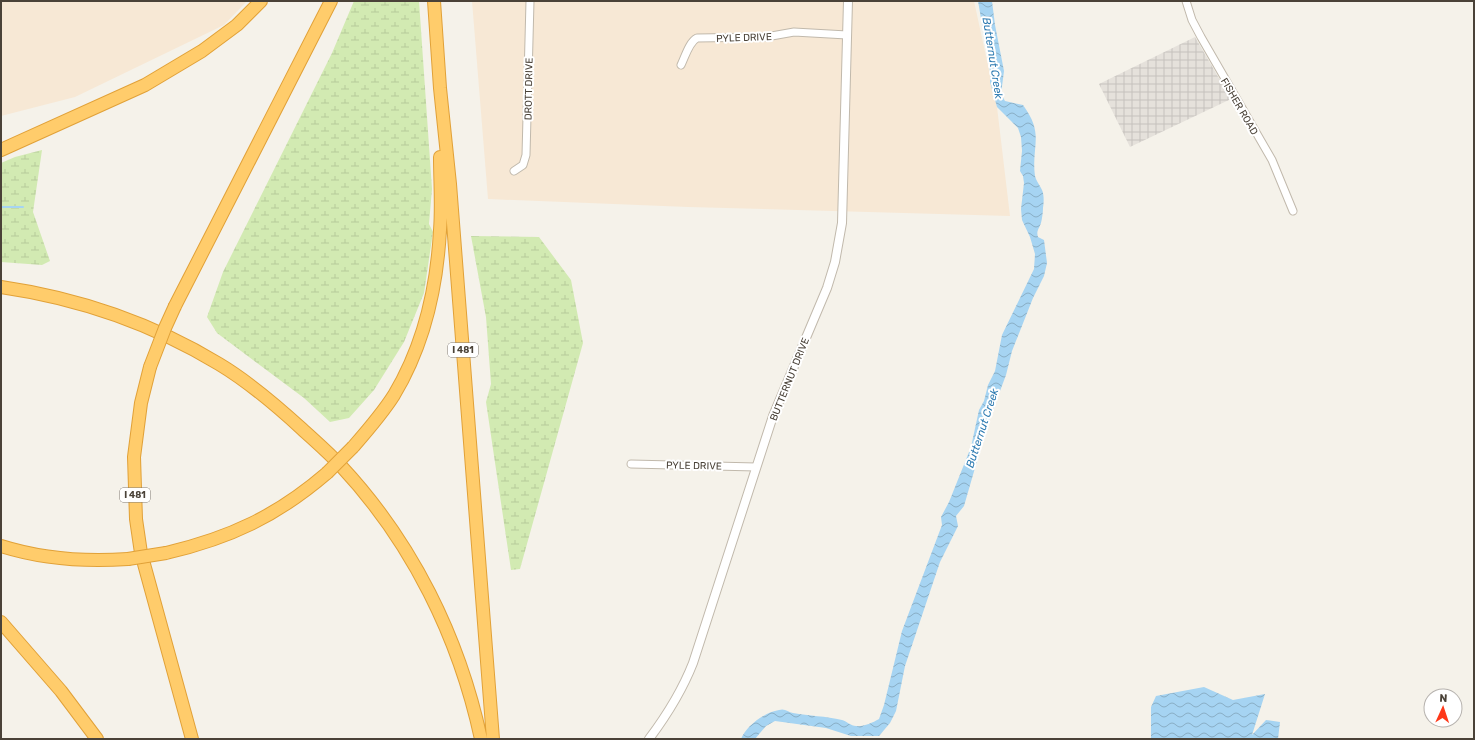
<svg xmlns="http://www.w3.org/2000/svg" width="1475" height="740" viewBox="0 0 1475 740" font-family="Rubik,sans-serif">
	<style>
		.commercial { fill: #f7e8d5 }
		.industrial { fill: url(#industrial-grid) }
		.wetland { fill: url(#wetland-marsh) }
		.water { fill: url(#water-waves) }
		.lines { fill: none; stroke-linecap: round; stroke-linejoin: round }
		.stream { stroke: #a6d4f2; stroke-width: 2 }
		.minor-casing { stroke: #c1b9ac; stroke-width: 9 }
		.tertiary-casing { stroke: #c1b9ac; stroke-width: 10 }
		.motorway-casing { stroke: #e1a138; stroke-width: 14 }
		.minor { stroke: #fff; stroke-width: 7 }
		.tertiary { stroke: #fff; stroke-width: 8 }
		.motorway { stroke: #ffcc6b; stroke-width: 12 }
		.motorway-bridge-casing { stroke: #e1a138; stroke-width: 14; stroke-linecap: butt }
		.motorway-bridge { stroke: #ffcc6b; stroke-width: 12 }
		.labels { text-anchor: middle; stroke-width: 4; stroke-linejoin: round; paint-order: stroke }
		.shield { fill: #fff; stroke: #807b74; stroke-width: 1 }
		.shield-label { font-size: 9px; font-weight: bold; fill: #4a4238 }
		.street-label { font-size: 10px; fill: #4a4238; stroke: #fff }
		.water-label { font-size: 11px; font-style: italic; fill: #2c7ab1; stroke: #fff }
	</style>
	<defs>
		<pattern id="industrial-grid" width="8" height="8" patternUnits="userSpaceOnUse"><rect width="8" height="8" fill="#e5e1db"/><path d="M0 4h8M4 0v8" fill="none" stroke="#c6c2bd"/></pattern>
		<pattern id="wetland-marsh" width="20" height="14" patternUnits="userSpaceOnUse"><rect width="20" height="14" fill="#d2eab2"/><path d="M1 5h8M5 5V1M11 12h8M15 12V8" fill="none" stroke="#b6ca9a"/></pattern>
		<pattern id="water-waves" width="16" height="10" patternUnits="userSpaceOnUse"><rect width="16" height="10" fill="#a6d4f2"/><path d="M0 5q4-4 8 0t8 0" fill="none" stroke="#89aec5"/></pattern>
	</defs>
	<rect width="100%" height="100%" fill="#f5f2ea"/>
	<path class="commercial" d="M1,1H247L224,25L75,97L1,116Z
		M472,1H974L997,107L1010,216L688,207L488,199Z"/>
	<path class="industrial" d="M1195,37L1231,99L1130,147L1099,84Z"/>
	<path class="wetland" d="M354,1H419L432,189L429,224L433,232L424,293L404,342L374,390L349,418L330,422L304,398L217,333L207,317L223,272L332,53Z
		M42,150L33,212L50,261L42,265L1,262V163L15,157Z
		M471,236L539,237L571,280L583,343L520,569L511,570L486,402L491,384L486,317Z"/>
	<path class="water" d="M978,1H992L995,25L1004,71L1001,94L1005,101L1023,105C1045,135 1031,145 1035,176C1036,181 1040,185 1042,190C1044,194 1044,202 1043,208C1043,212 1042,219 1041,223C1039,229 1036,231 1038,237L1044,240L1047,263L1044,276L1033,298L1012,351L1006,375L988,423L964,506L956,516L958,526L940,562L905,666L896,711L890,723L879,736H851L826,728L775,721L766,726L755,739H741C746,726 765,712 779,710C785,708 788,712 793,713C809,716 826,716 842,720C846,721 851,726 856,726C863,727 872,723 879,719L884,705L902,631L942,525L941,517L949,502L971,447L979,410L984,401L988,385L995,371L1002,335L1034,269L1035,254L1030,237L1022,220L1021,209L1024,183L1023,176L1020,171L1022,151L1021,137L1018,128L997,107L990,82V71Z
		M1204,687L1233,700L1265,694L1252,735L1266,720L1280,722L1278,739H1151V707L1156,696Z"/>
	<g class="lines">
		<path class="stream" d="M1,207H23"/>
		<g class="minor-casing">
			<path id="minor" d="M1186,1L1192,20L1201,37L1272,160L1293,211
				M681,65C685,57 689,42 697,38L766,37L794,32L847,35
				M514,171L523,165L526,155L530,1
				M631,464L756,467"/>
		</g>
		<g class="tertiary-casing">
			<path id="tertiary" d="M649,739C667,715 682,691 693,663L773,416L827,288L835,262L842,223L848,1"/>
		</g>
		<g class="motorway-casing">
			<path id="motorway" d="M434,1L440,88L450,184L493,739
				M1,150L145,85L202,51L237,25L261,1
				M1,287C77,298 153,324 219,364C249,382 277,406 302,429C315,441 329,453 341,466C412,542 459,637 481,739
				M175,306L331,1
				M150,367L141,403L134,457L136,519L141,553L192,739
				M353,447C367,431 382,414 394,395C424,345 437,287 440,230C442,206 440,181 440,157
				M1,546C42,559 85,562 128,559
				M166,553C230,538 277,516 327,473
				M1,622L61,691L97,739"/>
		</g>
		<use href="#minor" class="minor"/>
		<use href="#tertiary" class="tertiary"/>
		<use href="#motorway" class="motorway"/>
		<g class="motorway-bridge-casing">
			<path id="motorway-bridge" d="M150,367L165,328L175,306
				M327,473L353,447
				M128,559L166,553"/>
		</g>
		<use href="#motorway-bridge" class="motorway-bridge"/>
	</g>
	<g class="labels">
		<g class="shield">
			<rect x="448" y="343" width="30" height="14" rx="3"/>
			<rect x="120" y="488" width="30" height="14" rx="3"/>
		</g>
		<g class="shield-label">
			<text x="463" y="353">I 481</text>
			<text x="135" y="498">I 481</text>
		</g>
		<g class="street-label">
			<text transform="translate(744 37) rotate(-2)" y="4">PYLE DRIVE</text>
			<text transform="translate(528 89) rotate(-89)" y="4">DROTT DRIVE</text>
			<text transform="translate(1240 106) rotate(60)" y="4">FISHER ROAD</text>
			<text transform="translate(789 379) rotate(-68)" y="4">BUTTERNUT DRIVE</text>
			<text transform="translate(694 465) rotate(1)" y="4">PYLE DRIVE</text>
		</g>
		<g class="water-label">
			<text transform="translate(993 58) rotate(81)" y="4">Butternut Creek</text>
			<text transform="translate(982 428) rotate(-72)" y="4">Butternut Creek</text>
		</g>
	</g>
	<rect width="1475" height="740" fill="none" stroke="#4a4238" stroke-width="4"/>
	<g transform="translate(1443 708) rotate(3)"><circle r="19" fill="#ffffff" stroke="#b7b3af"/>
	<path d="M0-3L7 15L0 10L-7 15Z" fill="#fe3819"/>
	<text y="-6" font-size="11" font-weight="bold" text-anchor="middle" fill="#4a4238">N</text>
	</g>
</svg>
